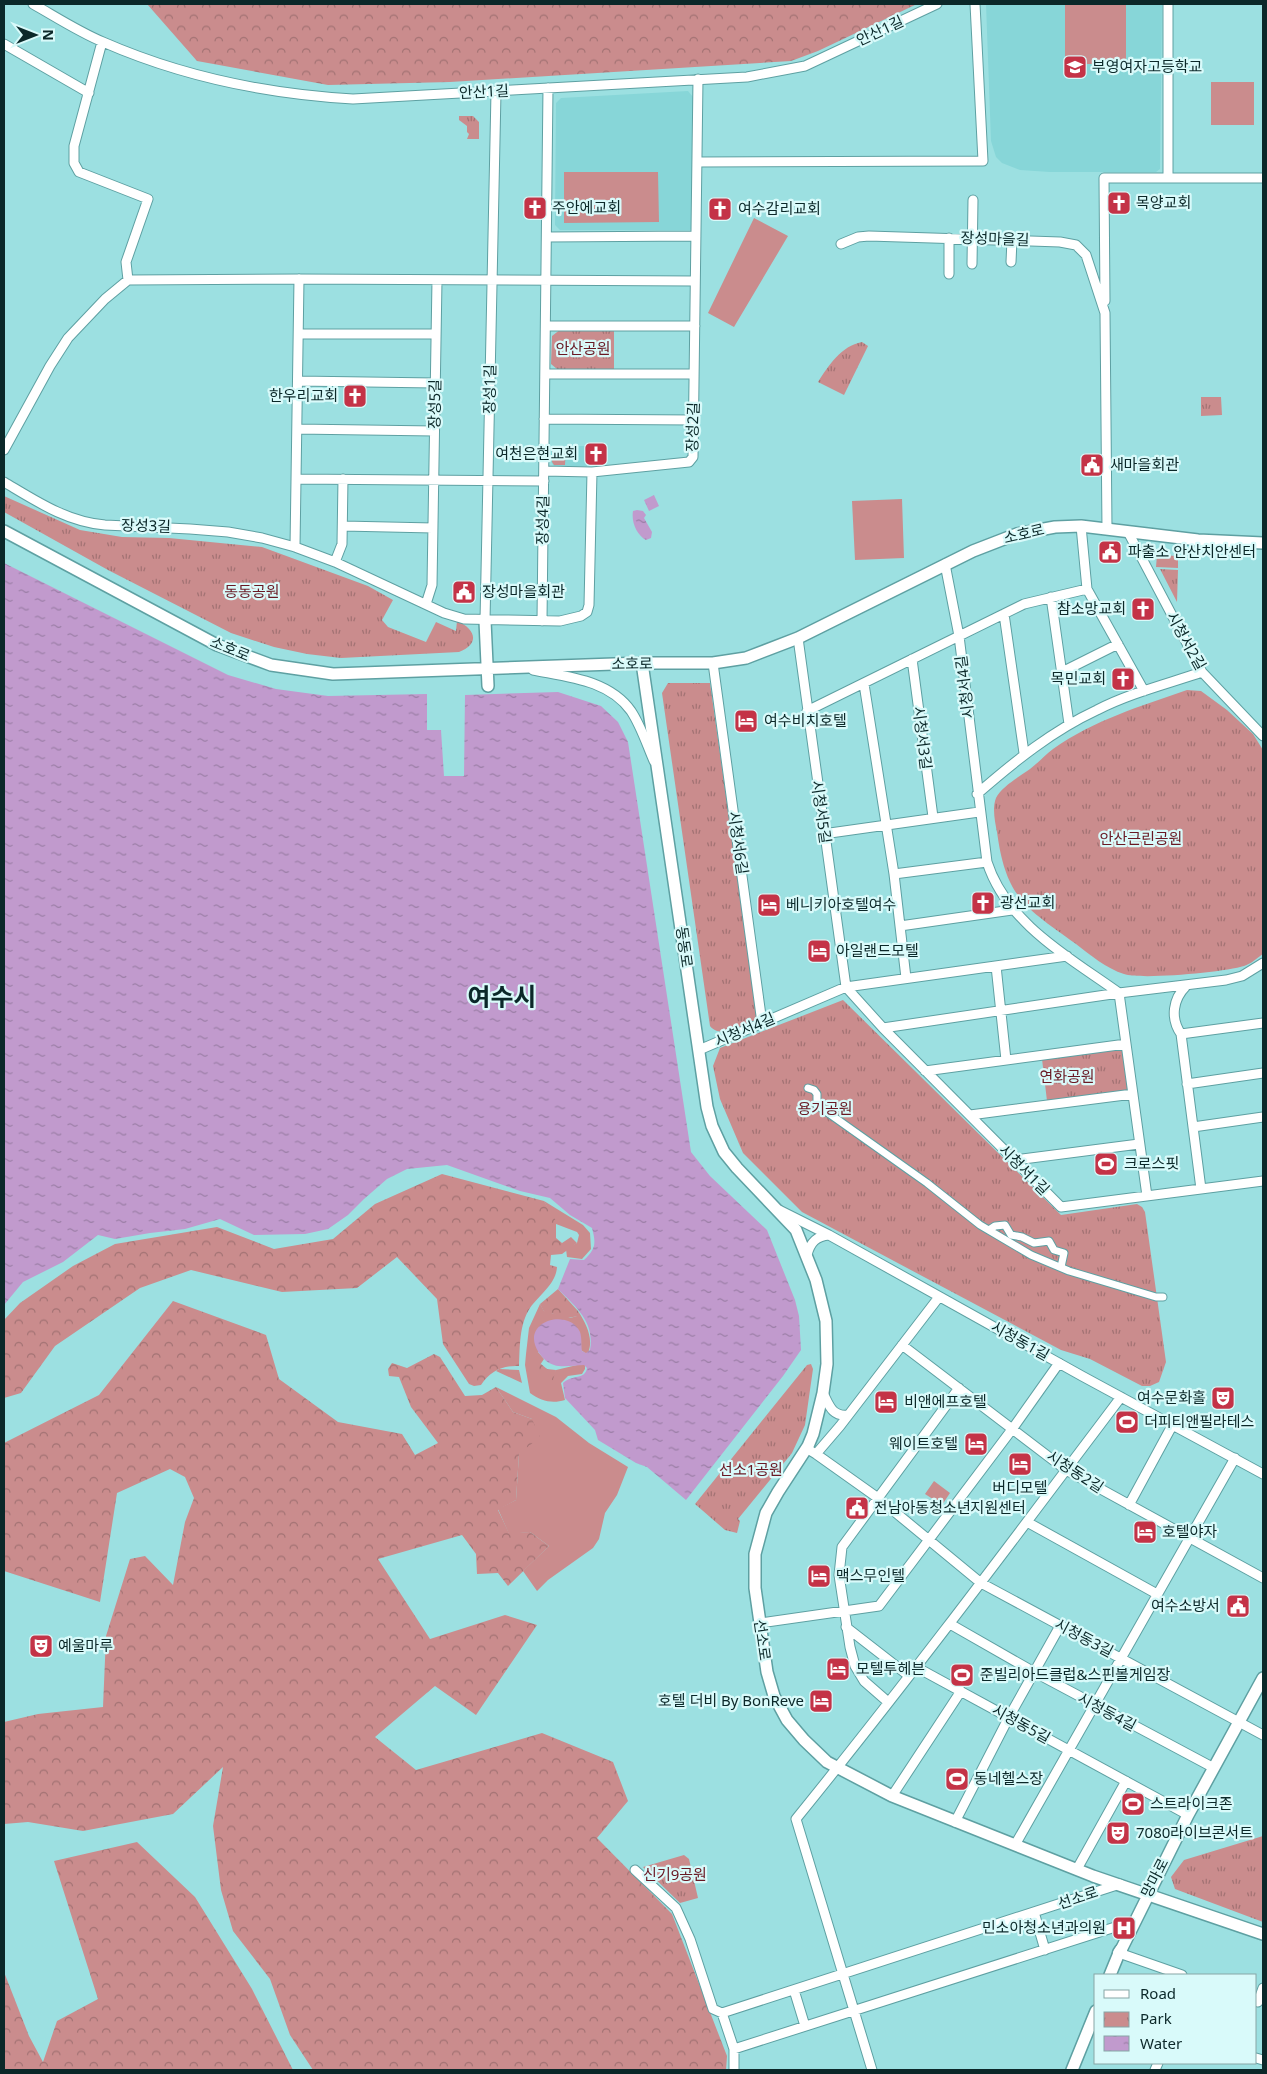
<svg xmlns="http://www.w3.org/2000/svg" width="1267" height="2074" viewBox="0 0 1267 2074" font-family="'Noto Sans','Noto Sans KR',sans-serif">
	<style>
		.built { fill: #87d6d8 }
		.grass { fill: #ca8c8d }
		.forest { fill: url(#forest-crowns) }
		.park { fill: url(#park-tufts) }
		.water { fill: url(#water-ripples) }
		.lines { fill: none; stroke-linecap: round; stroke-linejoin: round }
		.pedestrian-casing { stroke: #5ea0a2; stroke-width: 9 }
		.minor-casing { stroke: #5ea0a2; stroke-width: 11 }
		.tertiary-casing { stroke: #5ea0a2; stroke-width: 14 }
		.secondary-casing { stroke: #5ea0a2; stroke-width: 15 }
		.pedestrian { stroke: #fff; stroke-width: 7 }
		.minor { stroke: #fff; stroke-width: 9 }
		.tertiary { stroke: #fff; stroke-width: 11 }
		.secondary { stroke: #fff; stroke-width: 12 }
		.labels { text-anchor: middle; stroke-width: 4.5; stroke-linejoin: round; paint-order: stroke }
		.street-label { font-size: 15px; fill: #0b2829; stroke: #d9fafa }
		.poi-label { font-size: 15px; fill: #0b2829; stroke: #d9fafa; text-anchor: start }
		.park-label { font-size: 15px; fill: #691823; stroke: #d9fafa }
		.town-label { font-size: 25px; font-weight: bold; fill: #0b2829; stroke: #d9fafa }
	</style>
	<defs>
		<pattern id="forest-crowns" width="20" height="18" patternUnits="userSpaceOnUse" patternTransform="scale(1.25)"><rect width="20" height="18" fill="#ca8c8d"/><path d="M2 6a3 3 0 1 1 6 0M12 15a3 3 0 1 1 6 0" fill="none" stroke="#a27273"/></pattern>
		<pattern id="park-tufts" width="24" height="20" patternUnits="userSpaceOnUse" patternTransform="scale(1.25)"><rect width="24" height="20" fill="#ca8c8d"/><path d="M3 7l-1-3M5 7V3M7 7l1-3M15 17l-1-3M17 17v-4M19 17l1-3" fill="none" stroke="#a27273"/></pattern>
		<pattern id="water-ripples" width="26" height="14" patternUnits="userSpaceOnUse" patternTransform="scale(1.25)"><rect width="26" height="14" fill="#c19acd"/><path d="M2 4q2-2 4 0t4 0M15 11q2-2 4 0t4 0" fill="none" stroke="#9b7ea6"/></pattern>
	</defs>
	<rect width="100%" height="100%" fill="#9ce0e1"/>
	<path class="built" d="M986,4H1162L1160,169L1156,172H1050L1020,170L1002,163L996,157L991,141Z
		M688,91L693,97L694,225L690,230H560L555,225L556,103L561,98Z
		M551,446H587V466H554L551,462Z"/>
	<path class="grass" d="M1065,4H1126V64H1065Z
		M1211,82H1254V125H1211Z
		M564,172H658L659,222L564,223Z
		M754,218L788,236L734,327L708,313Z
		M902,499L904,558L855,560L852,501Z
		M1157,555L1178,556V568L1156,567Z
		M544,1201L583,1225L590,1233L591,1249L582,1259L567,1257L566,1249L577,1243L579,1235L577,1232L556,1224Z
		M540,1304L544,1311L570,1318L577,1316L578,1311C586,1323 594,1339 588,1353H585L581,1350L579,1331L538,1352L544,1359L540,1365L554,1373L556,1370L577,1365H585V1369L582,1374L568,1376L561,1383L565,1400C552,1404 541,1401 530,1393L525,1365L526,1354L529,1328Z
		M499,1369L519,1370L522,1383L496,1371Z
		M496,1387L556,1417L589,1443L628,1467L617,1495L605,1513L599,1539L593,1548L548,1580L537,1591L523,1571L549,1546L530,1532L509,1534L498,1509L516,1500L519,1454L532,1419L513,1412Z
		M934,1481L950,1493L942,1505L925,1494Z"/>
	<path class="forest" d="M147,4H917L818,51L791,61L450,82L328,85L197,61Z
		M442,1174L544,1201L556,1221V1238L562,1243L571,1237L577,1243L562,1254L551,1255L550,1265L557,1267C556,1284 540,1294 530,1308C519,1325 520,1347 519,1366C503,1365 490,1371 481,1385L474,1386L469,1384L443,1344L437,1299L397,1257L357,1288L282,1292L191,1270L140,1288L55,1346L21,1393L4,1398V1320L20,1303L73,1266L115,1244L217,1227L274,1249L333,1239L375,1204Z
		M558,1289L578,1311V1316L563,1319C560,1318 558,1316 556,1315C546,1310 547,1319 540,1304Z
		M173,1301L266,1335L279,1379L338,1422L402,1434L415,1455L438,1443L411,1407L399,1377L389,1376L388,1369L392,1363L407,1368L434,1354L440,1357L465,1396L482,1395L496,1387L513,1412L532,1419L540,1437L519,1454L516,1500L498,1510L509,1533L530,1532L549,1546L508,1586L498,1573L477,1574L476,1554L462,1535L378,1559L430,1639L505,1615L537,1625L476,1715L435,1686L375,1737L416,1770L542,1733L613,1762L628,1801L597,1838L672,1914L727,2056L726,2070H313L290,2035L270,1979L233,1931L221,1890L213,1826L223,1767L173,1814L83,1831L28,1822L4,1824V1722L38,1714L103,1707L106,1636L130,1559L145,1556L173,1585L185,1522L194,1498L185,1477L170,1469L117,1493L100,1602L4,1571V1443L99,1395Z
		M541,1364L547,1369L556,1370L553,1380L546,1383L532,1374L533,1366Z
		M137,1842L195,1897L252,1989L293,2070H4V1972L29,2036L43,2062L57,2021L98,1999L54,1861Z"/>
	<path class="park" d="M459,116H473L479,122V139H467L469,134L467,132V126L459,120Z
		M561,329H614V369H557L551,364L552,336Z
		M862,342L868,346L844,395L818,382C829,365 841,346 862,342Z
		M1201,397H1221L1222,415L1201,416Z
		M552,448H566L565,465H554L552,462Z
		M4,496L80,530L122,537L169,538L262,547L368,586L393,600L382,620L388,627L426,642L436,622L456,631L457,621C476,629 480,644 459,652L341,658L307,654L274,647L231,633L108,570L4,512Z
		M1160,569L1178,570L1177,602Z
		M668,683H710L757,1015L754,1021C741,1026 720,1039 710,1026L662,693Z
		M1187,690L1201,691L1227,710L1253,734L1263,750V954C1257,958 1251,964 1244,966C1226,972 1141,980 1124,974C1107,969 1089,954 1076,944C1025,907 1006,898 997,832C995,822 992,808 996,798C1002,786 1019,777 1030,769C1038,763 1045,755 1053,749C1094,720 1141,706 1187,690Z
		M843,1000L1061,1215L1137,1204L1142,1207L1145,1212L1166,1362L1159,1382L1150,1386H1142L1090,1359L1061,1350L802,1212L743,1153L720,1099L713,1066L720,1048Z
		M1119,1049L1123,1052L1128,1087L1126,1091L1047,1101L1042,1059Z
		M811,1364L813,1369L805,1425L792,1453L738,1519L740,1521L737,1533L725,1530L695,1504L807,1365Z
		M1263,1836V1922L1175,1889L1171,1877L1184,1860Z
		M684,1855L689,1859L698,1898L680,1903L643,1867Z"/>
	<path class="water" d="M654,495L659,506L649,511L644,500Z
		M637,510L643,511L646,515L644,518L652,532L651,538L646,540C637,535 631,522 633,511Z
		M4,563L228,675L276,689L328,696L427,694V730H441L444,776H464L465,695L558,692L601,706L618,722L628,742L691,1152L710,1176L767,1230L795,1300L799,1316L801,1350L783,1376L686,1500L647,1467L636,1463L598,1440L595,1430L565,1398L563,1383C573,1374 585,1380 587,1368L584,1365C575,1365 563,1368 554,1365C547,1363 543,1358 539,1353C518,1321 569,1307 580,1332C582,1338 581,1345 582,1351L586,1353L590,1350C595,1322 576,1307 558,1289L570,1259L584,1260C596,1249 596,1243 592,1228L570,1215L550,1198L520,1191L447,1165L407,1169L387,1179L364,1199L348,1215L328,1229L305,1234L254,1235L220,1219L185,1229L150,1233L115,1239L98,1235L63,1262L23,1282L4,1305Z"/>
	<g class="lines">
		<g class="pedestrian-casing">
			<path id="pedestrian" d="M808,1088L814,1090L817,1094V1105L927,1183L980,1225L1031,1255L1069,1271L1156,1297H1163
				M989,1230L995,1226L1005,1225L1011,1235L1022,1237L1034,1243L1049,1241L1054,1250L1064,1253L1061,1267"/>
		</g>
		<g class="minor-casing">
			<path id="minor" d="M33,4C56,17 79,32 103,42C183,77 267,94 353,99L747,77L805,66L937,4
				M102,42L74,146V163L79,172L148,199L126,262L128,280
				M4,44L89,93
				M697,162L983,161L975,4
				M1168,178V4
				M547,237L696,236
				M949,238V274
				M841,244L858,237L869,236L1060,242L1076,245L1086,255L1105,313L1107,529
				M1011,262L1012,240
				M972,264L973,200
				M1105,301L1104,178H1263
				M546,326H695
				M299,334H436
				M545,374H694
				M298,381L435,383
				M544,419L694,420
				M297,429L434,431
				M4,450L50,366L68,338L105,299L128,280L299,279L695,281
				M544,471L592,472
				M296,479L544,481
				M4,482C36,501 67,522 105,525L190,529L228,532L262,538L295,547L335,562L444,613L464,619L560,621L581,616L587,612L589,605L592,472L689,462L693,457L698,79
				M343,526L433,528
				M1081,526L1087,589
				M1128,532L1202,672L1263,736
				M295,547L299,279
				M335,562L342,544L343,479
				M945,564L959,636L987,862C1007,924 1069,957 1119,993L1147,1196
				M1051,597L1069,724
				M426,604L432,585L437,280
				M1004,614L1024,753
				M485,621L496,92
				M542,621L548,88
				M798,638L846,987
				M912,659L933,817
				M713,663L762,1023
				M533,670C568,677 609,680 631,711C641,726 647,745 654,761
				M1062,672L1118,644
				M864,684L894,874L906,978
				M807,711L1024,604L1087,589L1144,691
				M977,794C1015,761 1052,731 1097,710C1130,693 1167,684 1202,672
				M823,834L979,812
				M894,874L987,862
				M900,926L1012,910
				M996,966L1006,1060
				M1186,986C1173,999 1170,1018 1181,1034L1201,1189
				M846,987L883,1028L1061,1207L1263,1181
				M883,1028L1119,993L1226,980L1242,976L1263,963
				M1181,1034L1263,1023
				M699,1050L846,987L1067,956
				M925,1071L1126,1044
				M1187,1084L1263,1073
				M970,1115L1133,1094
				M1193,1127L1263,1117
				M1015,1160L1139,1144
				M779,1210L829,1235L1082,1376L1263,1474
				M807,1255C810,1243 816,1236 829,1235
				M902,1345L1066,1470L1263,1578
				M823,1393C829,1405 832,1417 848,1415
				M811,1451L816,1454L840,1426L939,1297
				M816,1454L878,1498L981,1583L1263,1735
				M1129,1505L1173,1424
				M1027,1522L1157,1594
				M760,1623L879,1606L1013,1428L1059,1363
				M950,1624L1034,1672L1214,1768
				M846,1627L909,1676
				M916,1667L1188,1815
				M888,1702L864,1681L855,1666L850,1647L839,1575L842,1547L959,1388
				M892,1796L961,1691
				M955,1822L1009,1717L1060,1626
				M1015,1845L1235,1458
				M1077,1869L1126,1781
				M635,1870L676,1908L690,1939L713,2009L722,2013L734,2049V2070
				M1034,1912L1045,1950
				M1119,1953L1182,1975
				M794,1990L805,2026
				M1258,2002L1263,1988
				M722,2013L1120,1884
				M734,2049L1134,1921
				M1256,2058L1263,2060
				M872,2070L796,1819C908,1681 1014,1539 1121,1397
				M1155,2070L1158,2063"/>
		</g>
		<g class="tertiary-casing">
			<path id="tertiary" d="M4,531L217,645L271,665L333,674L642,663H713L746,658L798,638L973,551L1017,534L1055,527L1081,526L1198,540L1263,543
				M485,621L488,686
				M642,663L707,1107L712,1126L724,1152L737,1168L796,1230L816,1280L826,1321L827,1364L823,1393L813,1434L808,1446L778,1492L766,1513L755,1554V1588L767,1672L774,1696L787,1720L804,1740L827,1762L892,1796L1093,1876L1263,1934
				M1121,1950L1188,1815L1263,1678
				M1110,1975L1119,1953
				M1072,2070L1096,2011"/>
		</g>
		<g class="secondary-casing">
			<path id="secondary" d="M1119,1953L1121,1950"/>
		</g>
		<use href="#pedestrian" class="pedestrian"/>
		<use href="#minor" class="minor"/>
		<use href="#tertiary" class="tertiary"/>
		<use href="#secondary" class="secondary"/>
	</g>
	<defs>
		<g id="school-square" transform="scale(1.25)"><rect x="-9" y="-9" width="18" height="18" rx="4" fill="#c43347" stroke="#d9fafa"/><path d="M0-5L7-2L0 1L-7-2ZM-4 1L0 2.5L4 1V4Q0 6-4 4Z" fill="#fff"/></g>
		<g id="church-square" transform="scale(1.25)"><rect x="-9" y="-9" width="18" height="18" rx="4" fill="#c43347" stroke="#d9fafa"/><path d="M-1.2-6h2.4v3.5h3.3v2.4h-3.3V6h-2.4V-.1h-3.3v-2.4h3.3Z" fill="#fff"/></g>
		<g id="civic-square" transform="scale(1.25)"><rect x="-9" y="-9" width="18" height="18" rx="4" fill="#c43347" stroke="#d9fafa"/><path d="M-.6-6.5H3V-4.5H.6V-3L4-1V1h2V6H-6V1h2V-1L-.6-3ZM-1.2 2.5V6h2.4V2.5Z" fill="#fff"/></g>
		<g id="hotel-square" transform="scale(1.25)"><rect x="-9" y="-9" width="18" height="18" rx="4" fill="#c43347" stroke="#d9fafa"/><path d="M-6-4.5h1.5V1H6V5H4.5V3h-9V5H-6ZM-4 0a1.8 1.8 0 1 1 3.6 0ZM.5 0V-2.5h3Q6-2.5 6 0Z" fill="#fff"/></g>
		<g id="stadium-square" transform="scale(1.25)"><rect x="-9" y="-9" width="18" height="18" rx="4" fill="#c43347" stroke="#d9fafa"/><path d="M0-5a6.5 5 0 1 0 0 10a6.5 5 0 1 0 0-10ZM-3.5-1.8h7v3.6h-7Z" fill="#fff"/></g>
		<g id="theatre-square" transform="scale(1.25)"><rect x="-9" y="-9" width="18" height="18" rx="4" fill="#c43347" stroke="#d9fafa"/><path d="M-5-5.5Q0-4 5-5.5V0Q5 5 0 6Q-5 5-5 0ZM-3.3-2.5H-1v1.5H-3.3ZM1-2.5H3.3v1.5H1ZM-2.8 1Q0 5.5 2.8 1Z" fill="#fff"/></g>
		<g id="hospital-square" transform="scale(1.25)"><rect x="-9" y="-9" width="18" height="18" rx="4" fill="#c43347" stroke="#d9fafa"/><path d="M-5-5h3v3.5h4V-5h3V5h-3V1.5h-4V5h-3Z" fill="#fff"/></g>
	</defs>
	<g fill-rule="evenodd">
		<use href="#school-square" x="1075" y="67"/>
		<use href="#church-square" x="1119" y="203"/>
		<use href="#church-square" x="535" y="208"/>
		<use href="#church-square" x="720" y="209"/>
		<use href="#church-square" x="355" y="396"/>
		<use href="#church-square" x="596" y="454"/>
		<use href="#civic-square" x="1092" y="465"/>
		<use href="#civic-square" x="1110" y="552"/>
		<use href="#civic-square" x="464" y="592"/>
		<use href="#church-square" x="1143" y="609"/>
		<use href="#church-square" x="1123" y="679"/>
		<use href="#hotel-square" x="746" y="721"/>
		<use href="#church-square" x="983" y="903"/>
		<use href="#hotel-square" x="769" y="905"/>
		<use href="#hotel-square" x="819" y="951"/>
		<use href="#stadium-square" x="1106" y="1164"/>
		<use href="#theatre-square" x="1223" y="1398"/>
		<use href="#hotel-square" x="886" y="1402"/>
		<use href="#stadium-square" x="1127" y="1422"/>
		<use href="#hotel-square" x="976" y="1444"/>
		<use href="#hotel-square" x="1020" y="1464"/>
		<use href="#civic-square" x="857" y="1508"/>
		<use href="#hotel-square" x="1145" y="1532"/>
		<use href="#hotel-square" x="819" y="1576"/>
		<use href="#civic-square" x="1238" y="1606"/>
		<use href="#theatre-square" x="41" y="1646"/>
		<use href="#hotel-square" x="838" y="1669"/>
		<use href="#stadium-square" x="962" y="1675"/>
		<use href="#hotel-square" x="821" y="1701"/>
		<use href="#stadium-square" x="957" y="1779"/>
		<use href="#stadium-square" x="1133" y="1804"/>
		<use href="#theatre-square" x="1118" y="1833"/>
		<use href="#hospital-square" x="1124" y="1928"/>
	</g>
	<g class="labels">
		<g class="street-label">
			<text transform="translate(880 31) rotate(-25)" y="5">안산1길</text>
			<text transform="translate(484 92) rotate(-3)" y="5">안산1길</text>
			<text transform="translate(995 239) rotate(2)" y="5">장성마을길</text>
			<text transform="translate(490 389) rotate(-89)" y="5">장성1길</text>
			<text transform="translate(435 404) rotate(-89)" y="5">장성5길</text>
			<text transform="translate(693 427) rotate(-88)" y="5">장성2길</text>
			<text transform="translate(543 520) rotate(-89)" y="5">장성4길</text>
			<text transform="translate(146 526) rotate(2)" y="5">장성3길</text>
			<text transform="translate(1024 534) rotate(-13)" y="5">소호로</text>
			<text transform="translate(1186 641) rotate(61)" y="5">시청서2길</text>
			<text transform="translate(230 649) rotate(22)" y="5">소호로</text>
			<text transform="translate(632 664) rotate(-1)" y="5">소호로</text>
			<text transform="translate(965 687) rotate(-97)" y="5">시청서4길</text>
			<text transform="translate(922 738) rotate(83)" y="5">시청서3길</text>
			<text transform="translate(821 812) rotate(82)" y="5">시청서5길</text>
			<text transform="translate(738 843) rotate(82)" y="5">시청서6길</text>
			<text transform="translate(684 947) rotate(82)" y="5">동동로</text>
			<text transform="translate(745 1030) rotate(-23)" y="5">시청서4길</text>
			<text transform="translate(1024 1170) rotate(45)" y="5">시청서1길</text>
			<text transform="translate(1020 1341) rotate(29)" y="5">시청동1길</text>
			<text transform="translate(1075 1472) rotate(33)" y="5">시청동2길</text>
			<text transform="translate(1084 1638) rotate(28)" y="5">시청동3길</text>
			<text transform="translate(762 1640) rotate(82)" y="5">선소로</text>
			<text transform="translate(1107 1712) rotate(28)" y="5">시청동4길</text>
			<text transform="translate(1021 1724) rotate(29)" y="5">시청동5길</text>
			<text transform="translate(1155 1878) rotate(-63)" y="5">망마로</text>
			<text transform="translate(1078 1898) rotate(-18)" y="5">선소로</text>
		</g>
		<g class="poi-label">
			<text x="1092" y="72">부영여자고등학교</text>
			<text x="1136" y="208">목양교회</text>
			<text x="552" y="213">주안에교회</text>
			<text x="738" y="214">여수감리교회</text>
			<text x="338" y="401" text-anchor="end">한우리교회</text>
			<text x="578" y="459" text-anchor="end">여천은현교회</text>
			<text x="1110" y="470">새마을회관</text>
			<text x="1128" y="557">파출소 안산치안센터</text>
			<text x="482" y="597">장성마을회관</text>
			<text x="1126" y="614" text-anchor="end">참소망교회</text>
			<text x="1106" y="684" text-anchor="end">목민교회</text>
			<text x="764" y="726">여수비치호텔</text>
			<text x="1000" y="908">광선교회</text>
			<text x="786" y="910">베니키아호텔여수</text>
			<text x="836" y="956">아일랜드모텔</text>
			<text x="1124" y="1169">크로스핏</text>
			<text x="1206" y="1403" text-anchor="end">여수문화홀</text>
			<text x="904" y="1407">비앤에프호텔</text>
			<text x="1144" y="1427">더피티앤필라테스</text>
			<text x="958" y="1449" text-anchor="end">웨이트호텔</text>
			<text x="1020" y="1493" text-anchor="middle">버디모텔</text>
			<text x="874" y="1513">전남아동청소년지원센터</text>
			<text x="1162" y="1537">호텔야자</text>
			<text x="836" y="1581">맥스무인텔</text>
			<text x="1220" y="1611" text-anchor="end">여수소방서</text>
			<text x="58" y="1651">예울마루</text>
			<text x="856" y="1674">모텔투헤븐</text>
			<text x="980" y="1680">준빌리아드클럽&amp;스핀볼게임장</text>
			<text x="804" y="1706" text-anchor="end">호텔 더비 By BonReve</text>
			<text x="974" y="1784">동네헬스장</text>
			<text x="1150" y="1809">스트라이크존</text>
			<text x="1136" y="1838">7080라이브콘서트</text>
			<text x="1106" y="1933" text-anchor="end">민소아청소년과의원</text>
		</g>
		<g class="park-label">
			<text x="583" y="354">안산공원</text>
			<text x="252" y="597">동동공원</text>
			<text x="1141" y="844">안산근린공원</text>
			<text x="1067" y="1082">연화공원</text>
			<text x="825" y="1114">용기공원</text>
			<text x="751" y="1475">선소1공원</text>
			<text x="675" y="1880">신기9공원</text>
		</g>
		<g class="town-label">
			<text x="502" y="1006">여수시</text>
		</g>
	</g>
	<rect width="1267" height="2074" fill="none" stroke="#0b2829" stroke-width="10"/>
	<rect x="1094" y="1974" width="162" height="90" fill="#d9fafa" stroke="#87a6a6"/>
	<rect x="1104" y="1990" width="25" height="8" fill="#ffffff" stroke="#87a6a6"/>
	<text x="1140" y="1999" font-size="15" fill="#0b2829">Road</text>
	<rect x="1104" y="2012" width="25" height="15" fill="url(#park-tufts)" stroke="#87a6a6"/>
	<text x="1140" y="2024" font-size="15" fill="#0b2829">Park</text>
	<rect x="1104" y="2036" width="25" height="15" fill="url(#water-ripples)" stroke="#87a6a6"/>
	<text x="1140" y="2049" font-size="15" fill="#0b2829">Water</text>
	<g transform="translate(35 35) rotate(90)" stroke="#d9fafa" stroke-width="4" paint-order="stroke">
	<path d="M0-4L9 19L0 12L-9 19Z" fill="#0b2829"/>
	<text y="-8" font-size="14" font-weight="bold" text-anchor="middle" fill="#0b2829">N</text>
	</g>
</svg>
